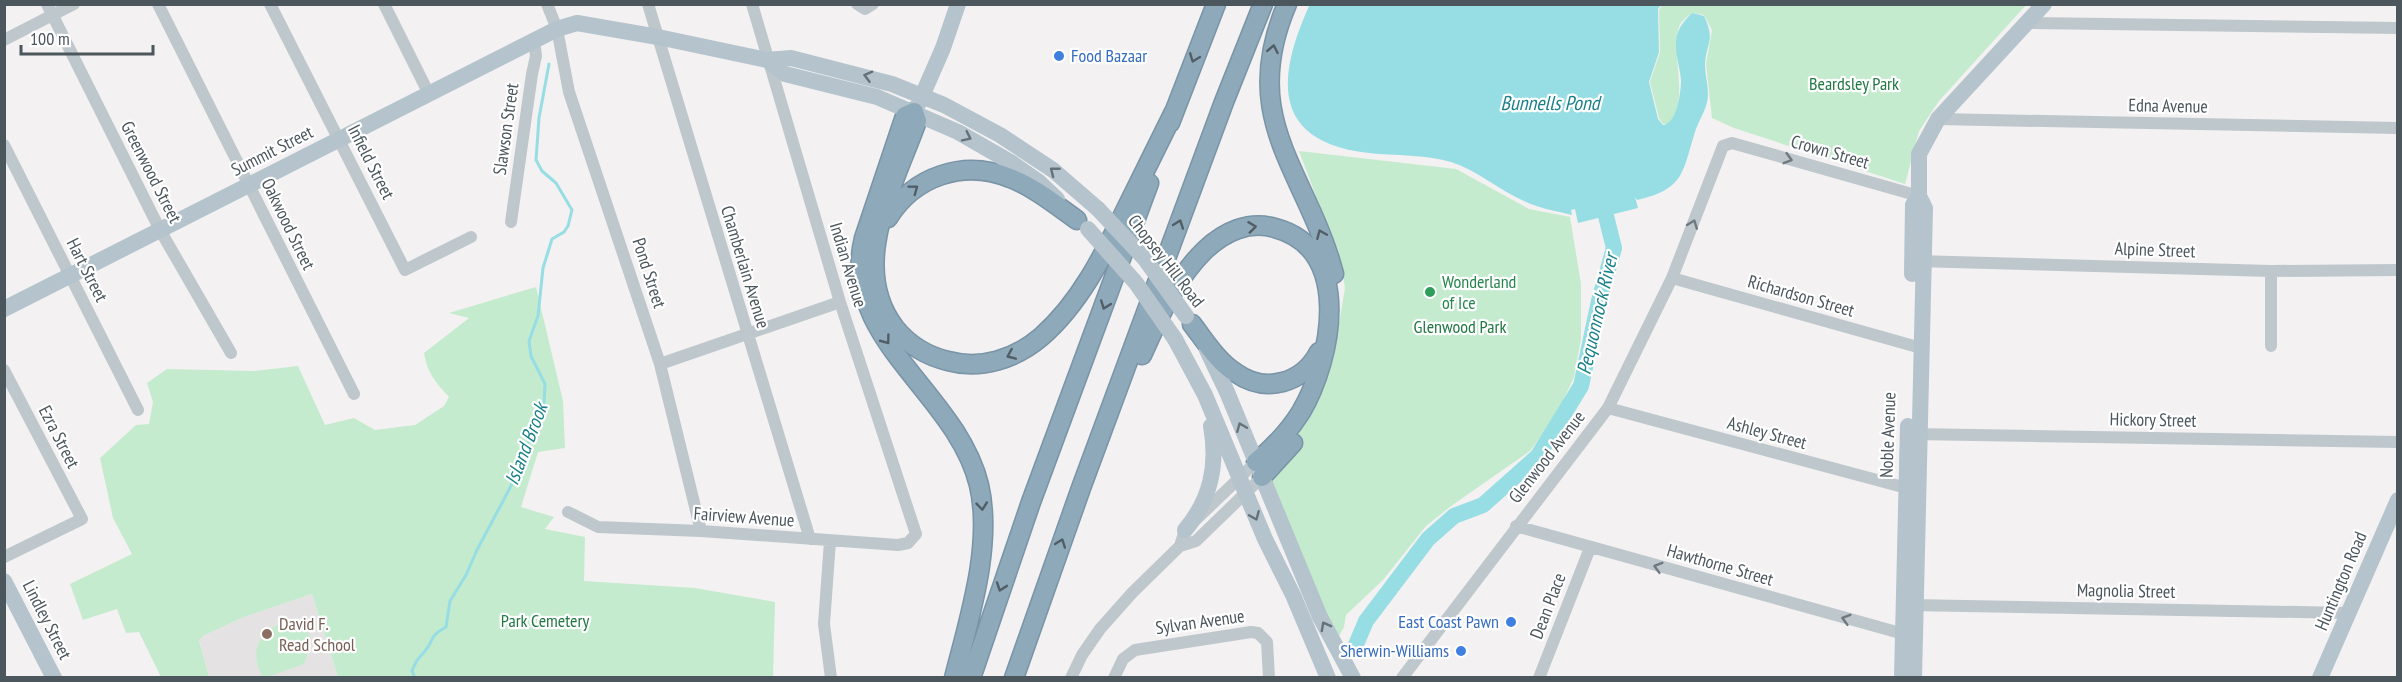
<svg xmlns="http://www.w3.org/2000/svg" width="2402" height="682" viewBox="0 0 2402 682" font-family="'PT Sans Narrow',sans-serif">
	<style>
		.education { fill: #e4e2e3 }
		.green { fill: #c5ebcf }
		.water { fill: #96dde4 }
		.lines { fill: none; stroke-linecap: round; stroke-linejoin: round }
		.stream { stroke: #96dde4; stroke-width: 3 }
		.river { stroke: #96dde4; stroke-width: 16 }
		.highway-casing { stroke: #7994a6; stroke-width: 21 }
		.minor { stroke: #bec7cc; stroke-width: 12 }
		.major { stroke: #b4c3cc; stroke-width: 16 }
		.highway { stroke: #8ea9ba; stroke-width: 18 }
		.major-bridge { stroke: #b4c3cc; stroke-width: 16 }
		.oneway { stroke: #525e66 }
		.oneway2 { stroke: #657179 }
		.oneway3 { stroke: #6e787e }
		.shop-dot { fill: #3f7fe0; stroke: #fff; stroke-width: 2 }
		.leisure-dot { fill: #2e9e5b; stroke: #fff; stroke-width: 2 }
		.education-dot { fill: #8d6e63; stroke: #fff; stroke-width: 2 }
		.labels { text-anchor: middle; stroke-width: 4.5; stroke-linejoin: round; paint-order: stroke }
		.shop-label { font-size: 18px; fill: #366cbe; stroke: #fff; text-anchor: end }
		.park-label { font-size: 18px; fill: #217842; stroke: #fff }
		.street-label { font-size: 18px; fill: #4b565d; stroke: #fff }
		.leisure-label { font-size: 18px; fill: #27864d; stroke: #fff; text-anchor: start }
		.education-label { font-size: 18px; fill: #785e54; stroke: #fff; text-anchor: start }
		.water-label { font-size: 20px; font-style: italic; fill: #1a808a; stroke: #fff }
	</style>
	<rect width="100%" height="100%" fill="#f3f1f1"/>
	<path class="education" d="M312,594L338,677H209L199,639L203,636L244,617Z"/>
	<path class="green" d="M1662,5H2026L1939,101L1919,131L1905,184L1734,128L1712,118L1706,64L1712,30L1704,15L1692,13C1687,17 1681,21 1679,27C1670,52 1691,104 1668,124H1663L1659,118L1650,82L1660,52L1659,10Z
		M1299,151L1456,169L1529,209L1570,217L1581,284V339L1574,377L1555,418L1530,451L1451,506L1426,526L1383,580L1346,615L1344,627L1338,638L1258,469L1316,398L1334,353L1345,288L1343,275L1331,236Z
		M536,287L563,401L565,448L538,452L521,507L554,517L545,529L585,537L584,581L695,588L775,602L773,677H338L312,594L244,617L203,636L199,640L209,677H161L139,632L126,633L117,609L83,620L70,584L132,554L113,518L100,458L136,425L149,424L153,402L147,383L167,369L254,371L298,366L325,425L354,418L375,430L415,425L444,406L449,397C435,381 428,375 424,353L469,318L449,313Z
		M279,624L304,627C316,641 309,648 304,664L270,676H262C250,653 257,635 279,624Z"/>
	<path class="water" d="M1310,4L1661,5L1658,9L1659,52L1649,82L1658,119L1663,125C1677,124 1681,92 1681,80C1680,67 1675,54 1676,42C1677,29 1683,22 1692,13L1704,16C1716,41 1706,42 1705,65C1705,77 1710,91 1707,102C1705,112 1698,122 1695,132C1682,174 1684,189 1637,200L1635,197L1638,208L1578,223L1575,209L1571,210L1572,215C1556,211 1538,208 1524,201C1499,190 1477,170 1451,162C1425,154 1395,156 1369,153C1271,142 1276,78 1310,4Z"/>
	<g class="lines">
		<path class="stream" d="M415,678L412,671C417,659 417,660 425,651C436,638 427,638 446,627L450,601L466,575L477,550L511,486L544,404L545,384L531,356L529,341L538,316L543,268L552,239L564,232L568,226L572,210L556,183L542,171L536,160L539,118L549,64"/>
		<path class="river" d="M1355,647L1366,621L1428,539L1454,516L1483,505L1538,456L1581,386L1599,301L1614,248L1606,216"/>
		<g class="highway-casing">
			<path id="highway" d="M1287,4C1237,121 1307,171 1334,274
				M1170,123L1216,4
				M888,218C914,176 964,159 1010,178C1034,187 1056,205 1077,220
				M1192,324C1205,341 1218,362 1236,373C1266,394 1303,383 1319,352
				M1142,355C1159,318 1175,279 1205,250C1224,232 1249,220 1275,228C1354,249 1332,359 1301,412C1289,431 1273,448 1256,462
				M1262,477L1293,443
				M954,678C969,619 993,545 979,485C956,391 839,339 864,238L905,116L914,112L917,121C895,183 847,266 895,328C908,344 927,356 948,361C981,370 1015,359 1041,337C1080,303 1103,256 1126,209C1142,177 1158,144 1174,112
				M971,678L1031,502L1149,183
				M1014,678L1081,488L1224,102L1263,4"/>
		</g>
		<path class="minor" d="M47,4L160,230L231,353
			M158,4L354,394
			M270,4L405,270L471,237
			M384,4L429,94
			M547,4L557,29L569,92L660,364L701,531
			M648,4L810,539
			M857,4L865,9L873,4
			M2027,23L2398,28
			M4,40L74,4
			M1938,119L2398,128
			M4,145L138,410
			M511,222L532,74L536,56L534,40
			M1916,261L2271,271L2398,270
			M1672,278L1921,348
			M2271,346V271
			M660,364L840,302
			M4,370L82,519L4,557
			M1608,408L1914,490
			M1912,434L2398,442
			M568,512L598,527L701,531L898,545L908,543L916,534L840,302L752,4
			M1516,526L1911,636
			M830,541L824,624L831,678
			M1180,546L1196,541L1262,477
			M1910,605L2349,613
			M1071,678L1082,655L1100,629L1132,593L1180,546L1185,530L1256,462
			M1114,678L1123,659L1135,650L1251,632L1258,633L1267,642L1269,678
			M1402,678L1608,408L1672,278L1723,146L1732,143L1919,196
			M1539,678L1590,548"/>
		<path class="major" d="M767,60L785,74L877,97L958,132L1012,163L1039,182L1057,199
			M919,103L943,48L958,4
			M1912,274L1913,205L1919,196
			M4,309L557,29L577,23L658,37L767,60L791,58L892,84L944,105L1000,135L1053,170L1098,209
			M1175,339L1205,395L1265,539L1293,595L1328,678
			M1207,350L1227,392L1320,617L1353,678
			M1185,530C1211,499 1218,465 1211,426
			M4,581L54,678
			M1902,678L1908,426
			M1914,678L1925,208L1919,196V154L1938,119L2044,4
			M2320,678L2398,500"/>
		<use href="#highway" class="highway"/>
		<path class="major-bridge" d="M1098,209L1145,259L1186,316
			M1088,229L1136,283L1175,339"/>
	</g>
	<defs><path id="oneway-chevron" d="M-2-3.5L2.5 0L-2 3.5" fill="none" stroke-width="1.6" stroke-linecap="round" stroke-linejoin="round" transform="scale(1.5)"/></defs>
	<g class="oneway">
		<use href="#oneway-chevron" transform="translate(1273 49) rotate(-79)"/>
		<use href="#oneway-chevron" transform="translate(1194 58) rotate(111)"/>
		<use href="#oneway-chevron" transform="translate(914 189) rotate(-37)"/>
		<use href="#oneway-chevron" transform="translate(1179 224) rotate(-70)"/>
		<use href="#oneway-chevron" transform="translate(1252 227) rotate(-7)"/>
		<use href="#oneway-chevron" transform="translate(1321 234) rotate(-113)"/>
		<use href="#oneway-chevron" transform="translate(1105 305) rotate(110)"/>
		<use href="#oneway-chevron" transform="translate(886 340) rotate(53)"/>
		<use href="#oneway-chevron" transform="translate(1011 355) rotate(157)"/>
		<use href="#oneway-chevron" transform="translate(982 506) rotate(84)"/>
		<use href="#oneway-chevron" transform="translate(1061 543) rotate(-70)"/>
		<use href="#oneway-chevron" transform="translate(1001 587) rotate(109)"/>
	</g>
	<g class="oneway2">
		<use href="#oneway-chevron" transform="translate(868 76) rotate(-165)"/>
		<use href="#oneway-chevron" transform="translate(967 137) rotate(26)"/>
		<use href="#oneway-chevron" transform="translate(1054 171) rotate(-142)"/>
		<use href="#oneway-chevron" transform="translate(1241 427) rotate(-112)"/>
		<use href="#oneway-chevron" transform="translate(1255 516) rotate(67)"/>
		<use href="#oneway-chevron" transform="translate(1325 626) rotate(-118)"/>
	</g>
	<g class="oneway3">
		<use href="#oneway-chevron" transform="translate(1788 159) rotate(16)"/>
		<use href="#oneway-chevron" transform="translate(1693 224) rotate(-69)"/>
		<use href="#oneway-chevron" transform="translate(1658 567) rotate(-164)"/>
		<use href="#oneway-chevron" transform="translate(1846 619) rotate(-164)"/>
	</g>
	<g class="shop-dot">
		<circle cx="1059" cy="56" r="6"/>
		<circle cx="1511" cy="622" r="6"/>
		<circle cx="1461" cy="651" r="6"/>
	</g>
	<circle class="leisure-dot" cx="1430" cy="292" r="6"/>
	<circle class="education-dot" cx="267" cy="634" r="6"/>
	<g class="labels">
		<g class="shop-label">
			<text x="1071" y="62" text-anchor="start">Food Bazaar</text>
			<text x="1499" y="628">East Coast Pawn</text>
			<text x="1449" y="657">Sherwin-Williams</text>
		</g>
		<g class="park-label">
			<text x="1854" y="90">Beardsley Park</text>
			<text x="1460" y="333">Glenwood Park</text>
			<text x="545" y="627">Park Cemetery</text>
		</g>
		<g class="street-label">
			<text transform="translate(2168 106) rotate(1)" y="6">Edna Avenue</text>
			<text transform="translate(506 129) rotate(-82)" y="6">Slawson Street</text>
			<text transform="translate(272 151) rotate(-27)" y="6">Summit Street</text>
			<text transform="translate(1830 152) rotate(16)" y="6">Crown Street</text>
			<text transform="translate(371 162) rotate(63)" y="6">Infield Street</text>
			<text transform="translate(151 172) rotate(63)" y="6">Greenwood Street</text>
			<text transform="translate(288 224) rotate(64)" y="6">Oakwood Street</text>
			<text transform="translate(2155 250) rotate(2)" y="6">Alpine Street</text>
			<text transform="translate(1166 261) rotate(52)" y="6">Chopsey Hill Road</text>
			<text transform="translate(848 265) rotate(73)" y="6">Indian Avenue</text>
			<text transform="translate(745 267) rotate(73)" y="6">Chamberlain Avenue</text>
			<text transform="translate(87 270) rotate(63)" y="6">Hart Street</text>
			<text transform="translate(649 273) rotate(72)" y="6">Pond Street</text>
			<text transform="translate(1801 296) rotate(16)" y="6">Richardson Street</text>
			<text transform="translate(2153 420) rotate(1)" y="6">Hickory Street</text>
			<text transform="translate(1767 433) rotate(15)" y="6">Ashley Street</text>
			<text transform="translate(1888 435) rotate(-88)" y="6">Noble Avenue</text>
			<text transform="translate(59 437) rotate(63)" y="6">Ezra Street</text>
			<text transform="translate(1547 457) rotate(-52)" y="6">Glenwood Avenue</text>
			<text transform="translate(744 517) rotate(4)" y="6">Fairview Avenue</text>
			<text transform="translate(1720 565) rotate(16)" y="6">Hawthorne Street</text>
			<text transform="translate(2341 581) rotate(-67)" y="6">Huntington Road</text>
			<text transform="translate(2126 591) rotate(1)" y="6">Magnolia Street</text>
			<text transform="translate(1548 606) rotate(-69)" y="6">Dean Place</text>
			<text transform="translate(47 620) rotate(63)" y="6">Lindley Street</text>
			<text transform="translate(1200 622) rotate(-8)" y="6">Sylvan Avenue</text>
		</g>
		<g class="leisure-label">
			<text x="1442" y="288">Wonderland<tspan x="1442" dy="21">of Ice</tspan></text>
		</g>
		<g class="education-label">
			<text x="279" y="630">David F.<tspan x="279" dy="21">Read School</tspan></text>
		</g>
		<g class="water-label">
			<text x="1550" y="110">Bunnells Pond</text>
			<text transform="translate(1597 314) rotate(-77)" y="7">Pequonnock River</text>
			<text transform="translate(526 444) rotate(-69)" y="7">Island Brook</text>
		</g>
	</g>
	<rect width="2402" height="682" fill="none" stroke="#4b565d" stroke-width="12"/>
	<path d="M21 45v9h132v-9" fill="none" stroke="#4b565d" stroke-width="3"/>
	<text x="30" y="45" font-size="18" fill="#4b565d" stroke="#ffffff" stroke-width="4.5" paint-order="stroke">100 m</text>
</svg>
